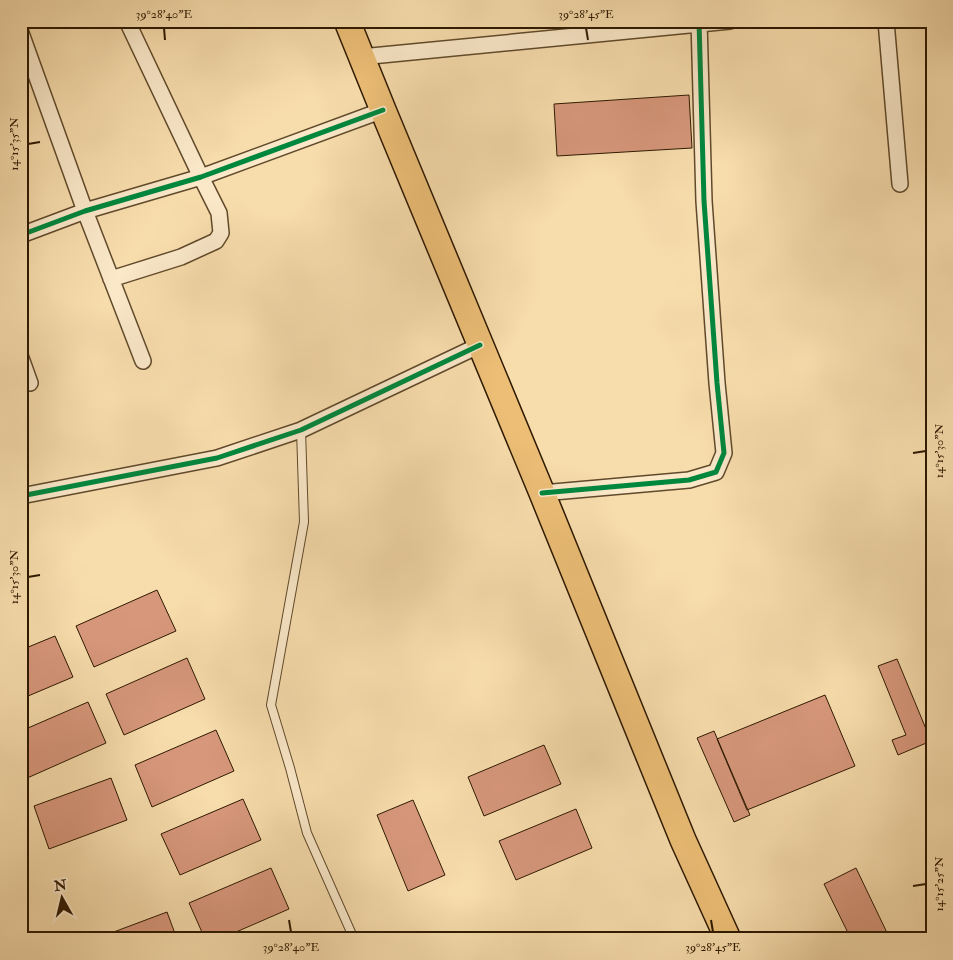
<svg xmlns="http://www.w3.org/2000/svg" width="953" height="960" viewBox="0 0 953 960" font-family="'IM FELL Double Pica',serif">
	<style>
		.building { fill: #d7977b; stroke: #2d1900 }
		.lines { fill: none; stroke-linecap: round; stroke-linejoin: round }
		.service-casing { stroke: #604a2b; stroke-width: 10 }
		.minor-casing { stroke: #604a2b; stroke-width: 18 }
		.trunk-casing { stroke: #2d1900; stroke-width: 28 }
		.service { stroke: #fae8c9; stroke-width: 8 }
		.minor { stroke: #fae8c9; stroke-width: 15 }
		.trunk { stroke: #ecbe76; stroke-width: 25 }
		.cycleway-casing { stroke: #fae8c9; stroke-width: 8 }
		.cycleway { stroke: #00873e; stroke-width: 5 }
		.ticks { fill: none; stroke: #2d1900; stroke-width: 2 }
		.neatline { fill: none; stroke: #2d1900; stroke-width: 2 }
		.ticks-label { font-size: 12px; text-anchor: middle; fill: #2d1900 }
	</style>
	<rect width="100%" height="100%" fill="#f7dcac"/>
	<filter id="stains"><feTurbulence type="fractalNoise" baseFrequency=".004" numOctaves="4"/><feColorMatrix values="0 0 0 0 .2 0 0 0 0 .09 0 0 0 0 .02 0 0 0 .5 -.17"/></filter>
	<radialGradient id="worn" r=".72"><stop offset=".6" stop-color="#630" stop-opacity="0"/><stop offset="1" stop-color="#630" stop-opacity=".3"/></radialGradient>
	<path class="building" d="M689,95L692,148L557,156L554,104Z
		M157,590L176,631L94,667L76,626Z
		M55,636L73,677L21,699V650Z
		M187,658L205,699L124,735L106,694Z
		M897,659L931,741L898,755L892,740L906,735L878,666Z
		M825,695L855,766L747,810L717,739Z
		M88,702L106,743L25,779L21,771V731Z
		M216,730L234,771L152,807L135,765Z
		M714,731L750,815L734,822L697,738Z
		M544,745L561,784L484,816L468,777Z
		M111,778L127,820L49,849L34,806Z
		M243,799L261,840L180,875L161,834Z
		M413,800L445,875L408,891L377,815Z
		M576,809L592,848L516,880L499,841Z
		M271,868L289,909L220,939H205L189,903Z
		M856,868L890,939H851L824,884Z
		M167,912L177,939H95Z"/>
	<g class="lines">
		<g class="service-casing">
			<path id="service" d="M301,430L304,522L271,705L290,768L307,833L354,939"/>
		</g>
		<g class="minor-casing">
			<path id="minor" d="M886,21L900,184
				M21,33L85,211L143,361
				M361,57L730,21
				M21,235L85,211L201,177L383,110
				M111,279L181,257L216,241L221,233L219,213L201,177L127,21
				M21,358L30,383
				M542,493L689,480L716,472L724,453L717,383L704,201L699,21
				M21,496L217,458L301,430L480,345"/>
		</g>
		<g class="trunk-casing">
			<path id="trunk" d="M347,21L383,110L542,493L683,840L728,939"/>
		</g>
		<use href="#service" class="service"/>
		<use href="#minor" class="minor"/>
		<use href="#trunk" class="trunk"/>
		<g class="cycleway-casing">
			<path id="cycleway" d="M21,235L85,211L201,177L383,110
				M542,493L689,480L716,472L724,453L717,383L704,201L699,21
				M21,496L217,458L301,430L480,345"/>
		</g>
		<use href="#cycleway" class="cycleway"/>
	</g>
	<path class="ticks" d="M164,28L165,40M586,28L588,40M28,144L40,142M913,453L926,451M28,577L40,575M913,886L926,884M289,920L291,932M711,920L713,932"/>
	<rect width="953" height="960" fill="none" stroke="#f7dcac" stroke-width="55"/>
	<g transform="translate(62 898) rotate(352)" stroke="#fae8c9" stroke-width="4" paint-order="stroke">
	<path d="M0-4L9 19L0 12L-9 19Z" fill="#2d1900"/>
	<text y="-8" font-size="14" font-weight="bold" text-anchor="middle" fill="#2d1900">N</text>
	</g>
	<rect x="28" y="28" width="898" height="904" class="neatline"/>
	<g class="ticks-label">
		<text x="164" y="18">39°28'40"E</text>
		<text x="586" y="18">39°28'45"E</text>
		<text transform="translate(14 144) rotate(-90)" y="4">14°15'35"N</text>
		<text transform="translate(939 451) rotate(-90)" y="4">14°15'30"N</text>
		<text transform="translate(14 577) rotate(-90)" y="4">14°15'30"N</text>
		<text transform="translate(939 884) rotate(-90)" y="4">14°15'25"N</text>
		<text x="291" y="951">39°28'40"E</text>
		<text x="713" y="951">39°28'45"E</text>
	</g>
	<rect width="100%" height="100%" filter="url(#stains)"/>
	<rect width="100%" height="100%" fill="url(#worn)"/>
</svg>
